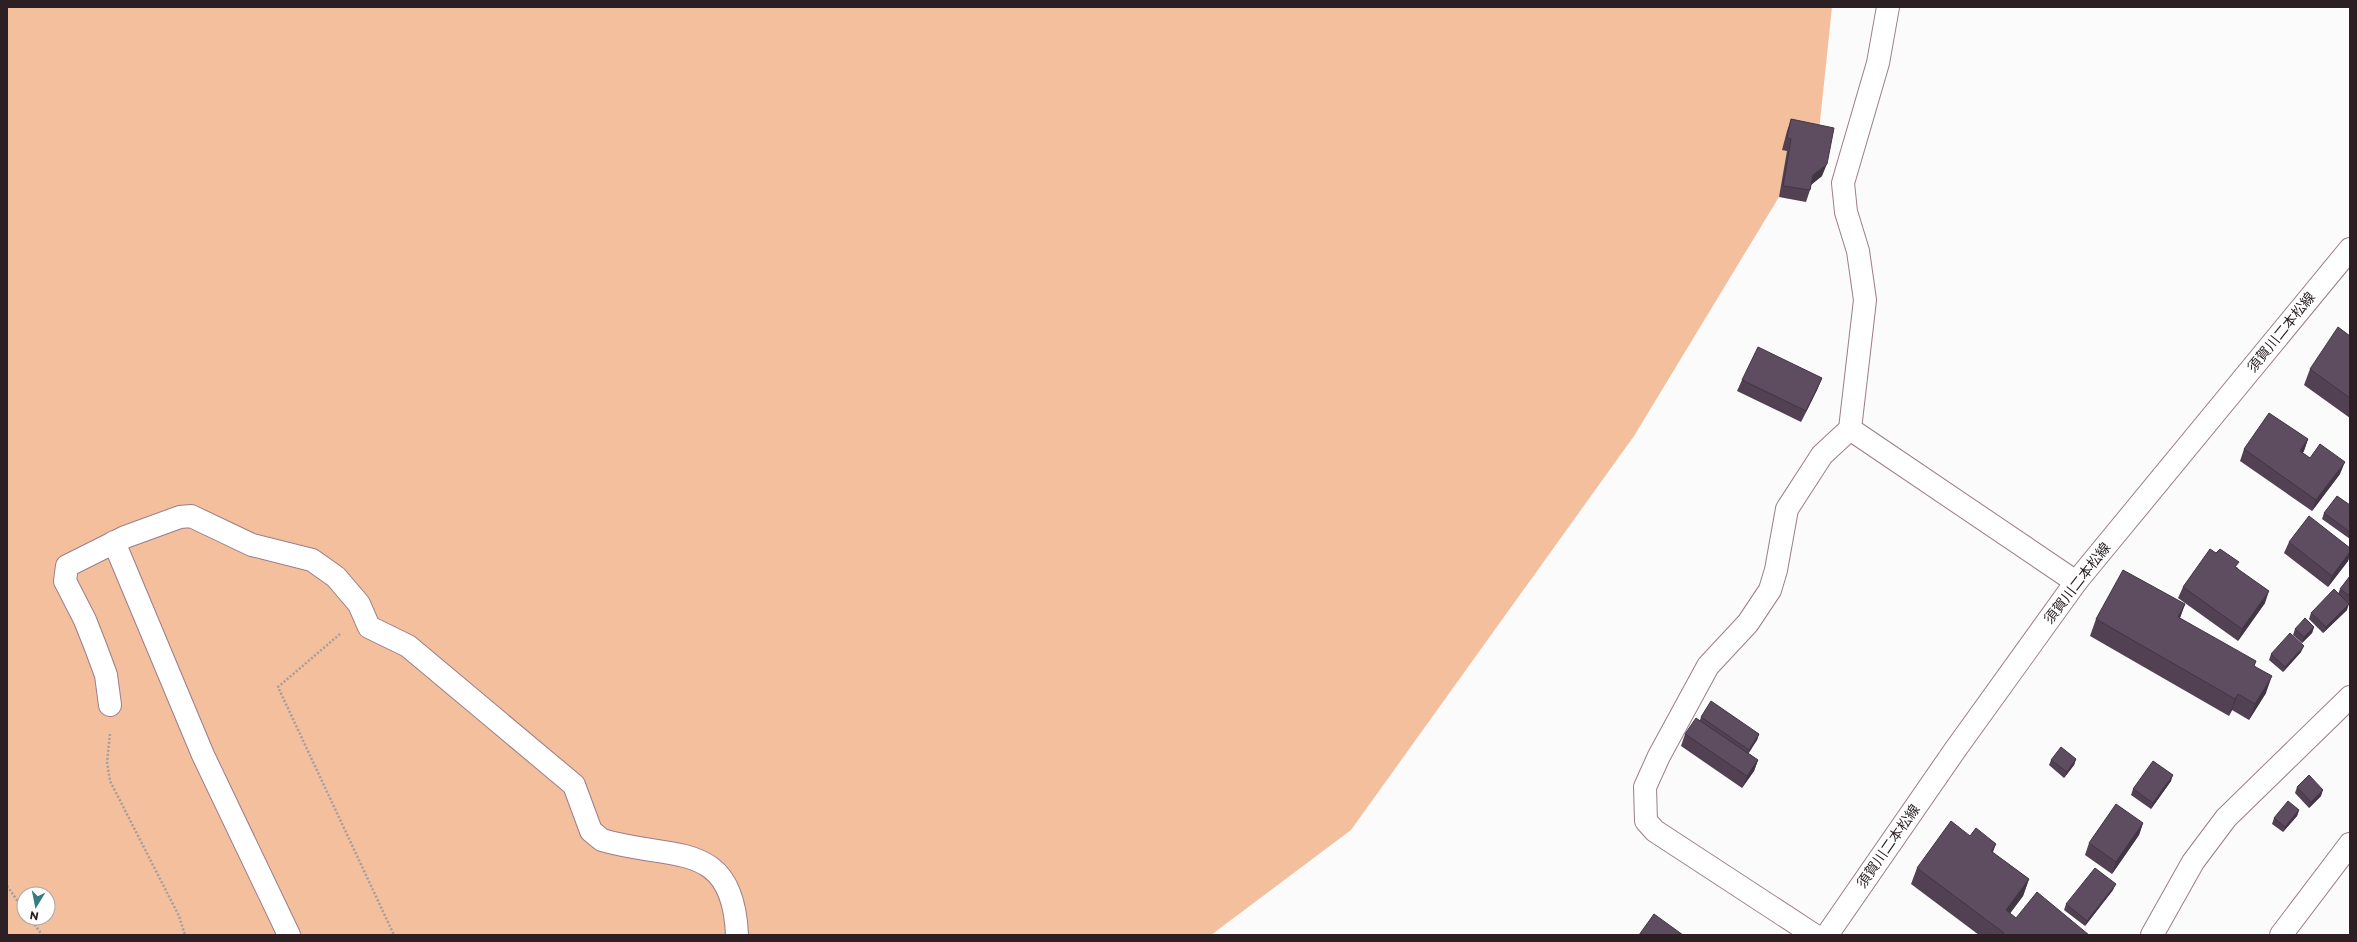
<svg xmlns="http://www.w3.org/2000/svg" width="2357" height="942" viewBox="0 0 2357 942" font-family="Montserrat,'Noto Sans JP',sans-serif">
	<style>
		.forest { fill: #f3bf9c; fill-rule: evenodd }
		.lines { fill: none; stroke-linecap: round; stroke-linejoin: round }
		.street-casing { stroke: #9c7d89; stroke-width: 24 }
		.secondary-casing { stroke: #9c7d89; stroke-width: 24 }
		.path { stroke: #a39ea0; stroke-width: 2.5; stroke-dasharray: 2 2; stroke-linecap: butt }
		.street { stroke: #fff; stroke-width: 22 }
		.secondary { stroke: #fff; stroke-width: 22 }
		.wall { fill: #514153 }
		.shaded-wall { fill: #423544 }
		.building { fill: #5e4c61; stroke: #423544 }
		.labels { text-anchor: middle; stroke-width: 4; stroke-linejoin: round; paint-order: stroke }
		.street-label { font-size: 14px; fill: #2c2025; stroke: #fff }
	</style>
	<rect width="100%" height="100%" fill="#fbfbfb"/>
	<path class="forest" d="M7,7H1832L1819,131L1634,436L1351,830L1211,935H7ZM24,894H48V918H24Z"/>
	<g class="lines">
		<g class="street-casing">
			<path id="street" d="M1850,429L2076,582
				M114,542L203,755L289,935
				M110,705L106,675L96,648L85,620L65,581L67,566L125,537L180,517L191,516L252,545L312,560L336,577L359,604L369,627L408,646L574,785L591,831L602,840C672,861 733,838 737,935
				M1814,935L1655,831L1646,821L1645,787L1659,756L1708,666L1748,623L1770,590L1776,570L1787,509L1822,455L1850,429L1865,300L1858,251L1846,212L1843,183L1878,63L1888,7
				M2152,935L2193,862L2226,818L2350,697
				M2281,935L2350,844"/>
		</g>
		<g class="secondary-casing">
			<path id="secondary" d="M1827,935L1955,750L2076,582L2350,249"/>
		</g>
		<path class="path" d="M340,634L278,687L394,935
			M110,734L107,762L110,781L179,916L185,935
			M7,886L24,910
			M30,918L42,935"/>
		<use href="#street" class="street"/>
		<use href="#secondary" class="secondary"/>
	</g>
	<path class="wall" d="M1791,119L1822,176L1811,185L1810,190L1806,202L1779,197L1787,151L1782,150L1787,131Z
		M2350,336V418L2304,385L2310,369Z
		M1822,378L1817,390L1801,422L1737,391L1742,380Z
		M2308,439L2303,453L2310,458L2340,474L2312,511L2240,461L2244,449Z
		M2350,505V539L2322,519L2324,513Z
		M2289,542L2350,548V555L2348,561L2328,587L2284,553Z
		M2237,567L2265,603L2238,641L2178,598L2183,587Z
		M2350,576V604L2346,601L2347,610L2323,633L2309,619L2311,613L2338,594L2340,589Z
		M2185,604L2180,618L2255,666L2266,693L2249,720L2232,710L2229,716L2090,636L2096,619Z
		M2314,627L2312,633L2302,643L2293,635L2295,629Z
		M2301,652L2283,672L2269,660L2271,654Z
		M1701,717L1759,734L1757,740L1748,753L1758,760L1754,771L1742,788L1681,746L1685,734L1700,720Z
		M2076,759L2074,765L2064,778L2049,765L2051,760Z
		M2171,781L2151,809L2131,795L2133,789Z
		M2297,787L2321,796L2309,808L2295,793Z
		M2299,810L2297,816L2283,832L2272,824L2274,818Z
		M2143,823L2139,835L2112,874L2085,855L2089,843Z
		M1993,853L2029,879L2023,896L2010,913L2016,918L2089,935H1979L1911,884L1917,868Z
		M2113,890L2085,926L2064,910L2066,904Z"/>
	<path class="shaded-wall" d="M1827,164L1822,176L1808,187L1813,175Z
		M1822,378L1817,390L1801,422L1806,411Z
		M2308,439L2304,451L2296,462L2300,451Z
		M2345,462L2340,474L2312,511L2316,500Z
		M2350,552V555L2348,561L2328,587L2332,576Z
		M2269,591L2265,603L2238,641L2242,629Z
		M2185,604L2179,620L2178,617Z
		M2349,604L2347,610L2323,633L2326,627Z
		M2314,627L2312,633L2302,643L2304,637Z
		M2304,646L2301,652L2283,672L2285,667Z
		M2272,676L2266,693L2249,720L2255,704Z
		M2238,694L2232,710L2229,716L2235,699Z
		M1759,734L1757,740L1747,756L1749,750Z
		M2076,759L2074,765L2064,778L2067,772Z
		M1758,760L1754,771L1742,788L1747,776Z
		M2173,775L2171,781L2151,809L2153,803Z
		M2323,790L2321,796L2309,808L2311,802Z
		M2299,810L2297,816L2283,832L2285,827Z
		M2143,823L2139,835L2112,874L2116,862Z
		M1996,844L1990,860L1991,851Z
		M2029,879L2023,896L2000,927L2006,910Z
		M2116,884L2113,890L2085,926L2087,921Z"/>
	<path class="building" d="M1791,119L1834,128L1827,164L1813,175L1810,190L1783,186L1791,139L1787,138Z
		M2338,327L2350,336V398L2310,369Z
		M1758,347L1822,378L1806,411L1742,380Z
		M2269,413L2308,439L2300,451L2310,458L2320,444L2345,462L2316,500L2244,449Z
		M2337,496L2350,505V532L2324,513Z
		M2309,516L2350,548V552L2332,576L2289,542Z
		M2210,549L2216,553L2220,549L2239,562L2235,567L2269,591L2242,629L2183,587Z
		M2123,570L2185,604L2178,617L2256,661L2254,666L2272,676L2255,704L2238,694L2235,699L2096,619Z
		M2350,576V596L2340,589Z
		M2334,589L2349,604L2326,627L2311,613Z
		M2305,618L2314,627L2304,637L2295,629Z
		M2290,633L2304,646L2285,667L2271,654Z
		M1711,701L1759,734L1749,750L1701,717Z
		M1696,718L1758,760L1747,776L1685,734Z
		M2061,747L2076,759L2067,772L2051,760Z
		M2153,761L2173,775L2153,803L2133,789Z
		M2309,775L2323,790L2311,802L2297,787Z
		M2288,801L2299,810L2285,827L2274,818Z
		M2116,804L2143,823L2116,862L2089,843Z
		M1951,821L1970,836L1976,828L1996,844L1991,851L2029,879L2006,910L2016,918L2037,892L2089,935H2002L2004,933L1917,868Z
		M2095,868L2116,884L2087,921L2066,904Z
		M1654,914L1683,935H1639Z"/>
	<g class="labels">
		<g class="street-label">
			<text transform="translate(2281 332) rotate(-51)" y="5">須賀川二本松線</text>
			<text transform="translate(2077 583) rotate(-52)" y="5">須賀川二本松線</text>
			<text transform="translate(1888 846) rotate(-55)" y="5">須賀川二本松線</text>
		</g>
	</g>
	<rect width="2357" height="942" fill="none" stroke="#2c2025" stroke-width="16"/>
	<g transform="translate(36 906) rotate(190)"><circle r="19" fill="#ffffff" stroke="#aba6a8"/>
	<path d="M0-3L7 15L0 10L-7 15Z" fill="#357e80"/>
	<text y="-6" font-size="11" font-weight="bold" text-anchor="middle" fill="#2c2025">N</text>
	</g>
</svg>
